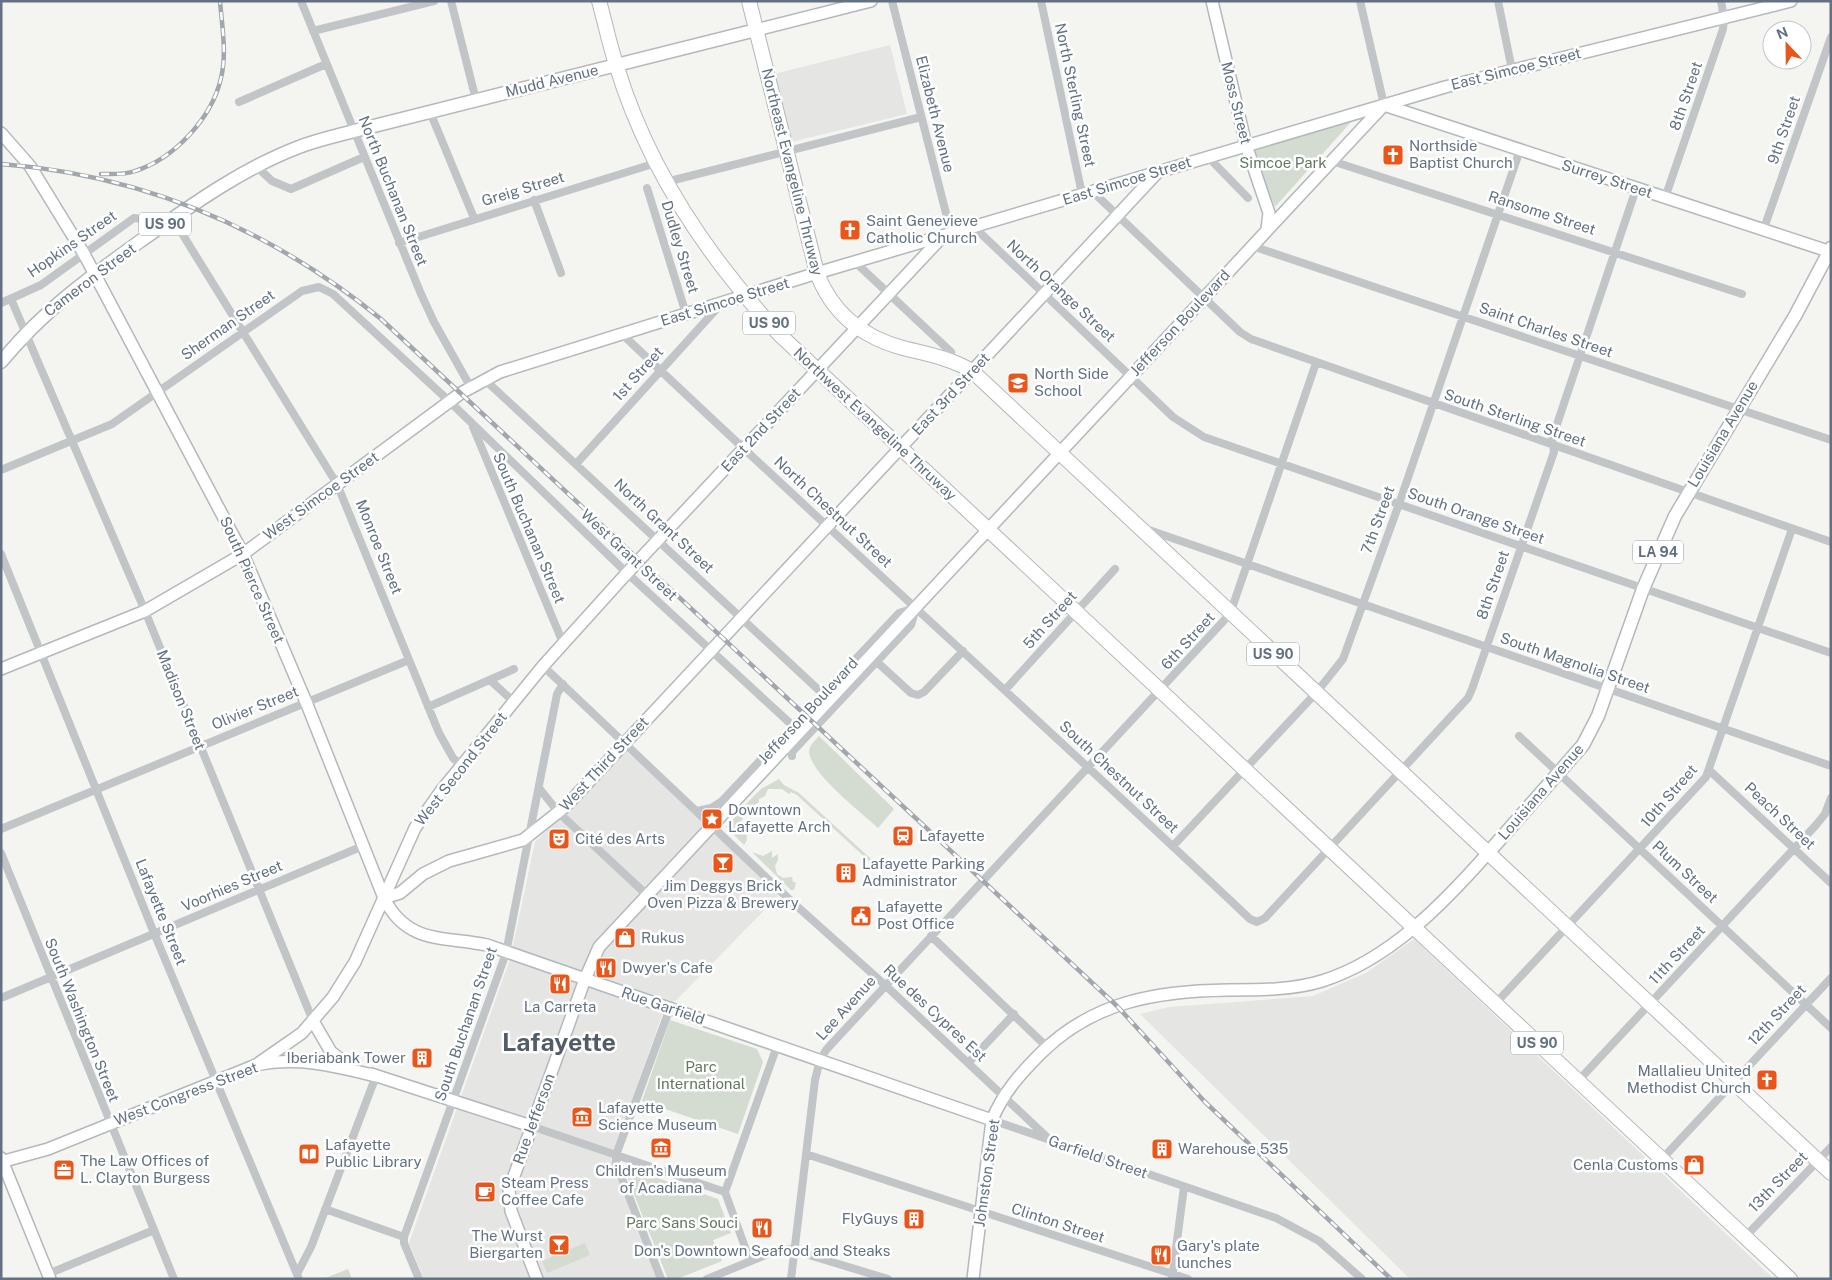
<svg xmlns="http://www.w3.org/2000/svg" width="1832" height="1280" viewBox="0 0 1832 1280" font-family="'Public Sans',sans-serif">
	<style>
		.built { fill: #e5e6e4 }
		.green { fill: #d4dbd1 }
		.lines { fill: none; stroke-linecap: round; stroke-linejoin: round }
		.secondary-casing { stroke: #b3b8bd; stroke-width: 14 }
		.primary-casing { stroke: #b4b8bc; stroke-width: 15 }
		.highway-casing { stroke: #b4b7ba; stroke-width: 16 }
		.street { stroke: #c1c5c8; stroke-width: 8 }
		.secondary { stroke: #fff; stroke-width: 11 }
		.primary { stroke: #fff; stroke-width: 12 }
		.highway { stroke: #fff; stroke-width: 14 }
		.rail-casing { stroke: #a1a7ad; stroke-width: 4.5 }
		.rail { stroke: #fff; stroke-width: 2.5; stroke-dasharray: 8; stroke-linecap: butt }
		.labels { text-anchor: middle; stroke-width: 5; stroke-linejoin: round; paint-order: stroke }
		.shield { fill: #fff; stroke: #919ca8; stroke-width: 1 }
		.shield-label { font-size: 14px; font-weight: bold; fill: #627282 }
		.street-label { font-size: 15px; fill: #627282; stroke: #fff }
		.poi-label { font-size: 15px; fill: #627282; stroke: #fff; text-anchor: start }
		.park-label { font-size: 15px; fill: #657961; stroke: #fff }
		.town-label { font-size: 25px; font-weight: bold; fill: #505c67; stroke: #fff }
	</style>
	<rect width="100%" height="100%" fill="#f4f4f0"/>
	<path class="built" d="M890,45L907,114L791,142L774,74Z
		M626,751L781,893L662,1015L611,1159L659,1279H424L409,1243L510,959L535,842Z
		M1414,939L1774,1279H1410L1140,1014L1169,1007L1313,996L1366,973Z"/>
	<path class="green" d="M1351,122L1275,207L1251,148Z
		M819,736L894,809L878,828C861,812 811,774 809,752C809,745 815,741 819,736Z
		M779,779L784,785L799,793L871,859L869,861L797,795L791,792L789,794L782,789H768L765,796L759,799V802L753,806V809L758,810L756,813L745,805L761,789Z
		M751,812L753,815H744L741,822L738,823V826H746L747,840L744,845L726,827L739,813Z
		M772,851V858L778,854V860L775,866L777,874L783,878L792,877L793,882H796L794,890H791L752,852L763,856Z
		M670,1020L757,1049L763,1062L738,1134L642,1101Z
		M629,1168L718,1199L731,1233L713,1240L722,1261L677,1279H668L625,1172Z
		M585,1243L590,1255L547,1273L542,1261Z
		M348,1269L352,1279H323Z"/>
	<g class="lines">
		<g class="secondary-casing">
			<path id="secondary" d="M1212,1L1246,145L1269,213L1267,229
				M756,30L871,1
				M1,133L30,166L84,254L243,554L306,702L384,898C407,945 445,936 487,945L992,1120
				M1,669L145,611L243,554L461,393L500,372L817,273L1445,87L1791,1
				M384,898L400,893L423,874L449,861L523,840L566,806L1157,173
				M313,1021L331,1052L351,1067
				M256,1065L302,1033L333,997L355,962L415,828L441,791L543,666L627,573L943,236
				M371,1074L531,1126
				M1,1158L50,1279
				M1,1162L48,1149L256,1065C298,1056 335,1066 376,1076
				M537,1279L511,1211L509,1190L585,979L599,947L1384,105L1831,252
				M973,1279L992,1120C1003,1093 1020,1074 1041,1053C1094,1001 1157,991 1228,990C1259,990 1293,990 1322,981C1389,960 1443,904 1488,853"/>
		</g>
		<g class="primary-casing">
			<path id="primary" d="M1,362C43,311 86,280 139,242C189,207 241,169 299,147C317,140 336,136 354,131L756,30
				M1488,853L1583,745L1598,716L1643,589L1675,516L1795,316L1831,248"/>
		</g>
		<g class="highway-casing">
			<path id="highway" d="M599,1C605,22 609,43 616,64C647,168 708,258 781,336L1790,1279
				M749,1L817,273C832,313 862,337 903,348C927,354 950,358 972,371L1831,1173"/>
		</g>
		<path class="street" d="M301,1L421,294L434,322L470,386
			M451,1L476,100
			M892,1L951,233
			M1041,1L1082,194
			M1360,1L1384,105
			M1498,1L1512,70
			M313,31L434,1
			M239,102L326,64
			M430,112L474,218
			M1208,157L1248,198
			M1332,161L1742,294
			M257,167L272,181L291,189L364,157
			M666,182L921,117
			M647,188L686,314
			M1092,191L1240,332L1251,339L1831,542
			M1665,198L1723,29L1724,18L1721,1
			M534,200L561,273
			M173,219L337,484L439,733L453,758L462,766
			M973,226L1173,417L1204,437L1831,653
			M1763,231L1831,37
			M399,243L656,163
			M1252,246L1831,440
			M855,262L951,352
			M11,299L145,611L313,1021
			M1,303L41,285L134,218L144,219L153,232
			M622,334C829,531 1042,722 1250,919L1257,922L1265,918L1468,698L1472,689L1554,452L1552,439L1636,189
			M484,379L823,694
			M473,427L563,643
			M576,464L721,304
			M1,470L112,424L302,291L319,287L333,294L449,401L627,573L793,726
			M1146,529L1831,766
			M1,554L154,933L299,1279
			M877,662L911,693L918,695L924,692L963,651
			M543,666L790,900L885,985L1051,1141
			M490,680L514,702
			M1005,690L1115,569
			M428,707L514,669
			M1519,736L1831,1028
			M792,756V752L911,625L916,608
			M1709,770L1831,883
			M539,788L559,813L647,895
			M697,811L711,808L722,801L899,613L914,608
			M1,829L409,660
			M1173,846L1316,693L1343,659L1399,504L1520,150
			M1,853L174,1279
			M931,936L1047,1047
			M1,998L363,846
			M1495,1004L1706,777L1792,529
			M969,1062L1014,1014
			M1578,1081L1816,825L1825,814L1831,798
			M992,1120L1276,1218L1319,1241L1362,1279
			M531,1126L725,1192
			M806,1154L1188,1279
			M1662,1159L1831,978
			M325,1209L404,1237
			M1745,1237L1831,1147
			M750,1261L725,1192L777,1046
			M48,1274L154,1230
			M297,1274L311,1247L376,1076
			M419,1279L404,1243V1237L506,953L557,694L563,684
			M661,1279L616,1163V1155L670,1008
			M707,1279L773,1252L789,1249L888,1279
			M791,1279L815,1080L820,1060L826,1050L1230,614L1316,363
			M1172,1279L1184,1187"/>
		<use href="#secondary" class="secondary"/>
		<use href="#primary" class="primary"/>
		<use href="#highway" class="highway"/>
		<g class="rail-casing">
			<path id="rail" d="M1,164C145,175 270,229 381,319L1117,1006L1205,1102L1391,1279
				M101,174C113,174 124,175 135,171C174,159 212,118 221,78C227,54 222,26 220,1"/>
		</g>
		<use href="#rail" class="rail"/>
	</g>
	<defs>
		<g id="church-square" transform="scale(1.125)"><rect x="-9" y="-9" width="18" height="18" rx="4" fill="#e9561b" stroke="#fff"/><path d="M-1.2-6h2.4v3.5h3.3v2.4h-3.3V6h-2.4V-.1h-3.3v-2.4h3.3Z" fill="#fff"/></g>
		<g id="school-square" transform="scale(1.125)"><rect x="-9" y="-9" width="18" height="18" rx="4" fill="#e9561b" stroke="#fff"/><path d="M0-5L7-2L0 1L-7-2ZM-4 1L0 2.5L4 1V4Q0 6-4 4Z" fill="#fff"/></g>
		<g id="sight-square" transform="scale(1.125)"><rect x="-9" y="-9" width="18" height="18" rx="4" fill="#e9561b" stroke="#fff"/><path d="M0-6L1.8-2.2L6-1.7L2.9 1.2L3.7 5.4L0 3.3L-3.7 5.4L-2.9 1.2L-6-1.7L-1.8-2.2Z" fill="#fff"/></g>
		<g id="station-square" transform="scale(1.125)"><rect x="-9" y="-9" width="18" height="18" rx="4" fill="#e9561b" stroke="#fff"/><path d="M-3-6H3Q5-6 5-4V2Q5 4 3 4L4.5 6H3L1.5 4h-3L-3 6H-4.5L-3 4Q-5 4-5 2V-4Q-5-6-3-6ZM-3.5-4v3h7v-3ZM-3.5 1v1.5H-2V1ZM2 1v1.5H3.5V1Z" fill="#fff"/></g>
		<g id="theatre-square" transform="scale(1.125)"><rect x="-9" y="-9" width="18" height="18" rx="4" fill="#e9561b" stroke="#fff"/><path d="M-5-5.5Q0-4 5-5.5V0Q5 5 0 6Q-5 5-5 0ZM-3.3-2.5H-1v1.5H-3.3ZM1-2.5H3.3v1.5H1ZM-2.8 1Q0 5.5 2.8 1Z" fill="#fff"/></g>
		<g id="bar-square" transform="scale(1.125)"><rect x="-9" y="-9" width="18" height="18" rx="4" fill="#e9561b" stroke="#fff"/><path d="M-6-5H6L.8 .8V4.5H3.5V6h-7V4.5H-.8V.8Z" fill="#fff"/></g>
		<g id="building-square" transform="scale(1.125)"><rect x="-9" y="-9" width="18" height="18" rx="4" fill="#e9561b" stroke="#fff"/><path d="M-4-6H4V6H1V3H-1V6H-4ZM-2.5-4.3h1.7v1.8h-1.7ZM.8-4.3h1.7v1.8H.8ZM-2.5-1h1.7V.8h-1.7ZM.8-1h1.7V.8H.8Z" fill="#fff"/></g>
		<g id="civic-square" transform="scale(1.125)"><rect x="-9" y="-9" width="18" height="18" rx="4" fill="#e9561b" stroke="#fff"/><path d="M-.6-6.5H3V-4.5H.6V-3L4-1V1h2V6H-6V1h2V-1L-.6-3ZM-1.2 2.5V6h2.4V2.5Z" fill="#fff"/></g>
		<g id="shop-square" transform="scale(1.125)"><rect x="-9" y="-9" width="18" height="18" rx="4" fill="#e9561b" stroke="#fff"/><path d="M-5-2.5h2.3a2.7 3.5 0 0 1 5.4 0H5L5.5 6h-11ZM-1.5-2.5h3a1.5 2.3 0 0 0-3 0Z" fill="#fff"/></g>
		<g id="restaurant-square" transform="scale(1.125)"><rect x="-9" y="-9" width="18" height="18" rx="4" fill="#e9561b" stroke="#fff"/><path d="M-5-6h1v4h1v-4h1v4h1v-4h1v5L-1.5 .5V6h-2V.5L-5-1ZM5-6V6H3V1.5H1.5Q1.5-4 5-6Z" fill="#fff"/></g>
		<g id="museum-square" transform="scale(1.125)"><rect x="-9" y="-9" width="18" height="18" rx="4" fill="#e9561b" stroke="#fff"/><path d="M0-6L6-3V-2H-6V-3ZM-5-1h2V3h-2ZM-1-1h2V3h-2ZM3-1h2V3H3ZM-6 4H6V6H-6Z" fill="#fff"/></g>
		<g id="library-square" transform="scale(1.125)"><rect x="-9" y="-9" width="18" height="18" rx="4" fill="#e9561b" stroke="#fff"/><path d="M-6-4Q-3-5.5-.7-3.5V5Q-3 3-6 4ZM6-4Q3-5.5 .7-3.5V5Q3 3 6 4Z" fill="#fff"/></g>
		<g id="office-square" transform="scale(1.125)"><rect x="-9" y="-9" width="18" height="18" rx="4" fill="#e9561b" stroke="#fff"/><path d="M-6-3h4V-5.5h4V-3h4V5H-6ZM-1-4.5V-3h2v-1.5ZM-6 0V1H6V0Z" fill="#fff"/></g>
		<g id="cafe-square" transform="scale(1.125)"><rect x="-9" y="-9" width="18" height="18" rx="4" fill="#e9561b" stroke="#fff"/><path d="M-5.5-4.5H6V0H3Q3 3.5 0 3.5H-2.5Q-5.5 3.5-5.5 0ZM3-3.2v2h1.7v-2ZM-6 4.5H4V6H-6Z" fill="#fff"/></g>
	</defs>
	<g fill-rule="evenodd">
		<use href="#church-square" x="1393" y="155"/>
		<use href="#church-square" x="850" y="230"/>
		<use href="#school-square" x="1018" y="383"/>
		<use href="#sight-square" x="712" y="819"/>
		<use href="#station-square" x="903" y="836"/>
		<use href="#theatre-square" x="559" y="839"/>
		<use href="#bar-square" x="723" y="863"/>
		<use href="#building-square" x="846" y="873"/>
		<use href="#civic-square" x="861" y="916"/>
		<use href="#shop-square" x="625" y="938"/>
		<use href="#restaurant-square" x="606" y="968"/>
		<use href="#restaurant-square" x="560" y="984"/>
		<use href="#building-square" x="422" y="1058"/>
		<use href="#church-square" x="1767" y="1080"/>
		<use href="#museum-square" x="582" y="1117"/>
		<use href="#museum-square" x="661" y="1148"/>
		<use href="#building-square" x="1162" y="1149"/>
		<use href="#library-square" x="309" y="1154"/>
		<use href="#shop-square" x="1694" y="1165"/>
		<use href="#office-square" x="64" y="1170"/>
		<use href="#cafe-square" x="485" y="1192"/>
		<use href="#building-square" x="914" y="1219"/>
		<use href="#restaurant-square" x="762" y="1228"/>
		<use href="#bar-square" x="559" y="1245"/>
		<use href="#restaurant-square" x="1161" y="1255"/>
	</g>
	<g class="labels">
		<g class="shield">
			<rect x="139" y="212.5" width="52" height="23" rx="4"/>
			<rect x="743" y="311.5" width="52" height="23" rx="4"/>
			<rect x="1633" y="540.5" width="50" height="23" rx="4"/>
			<rect x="1247" y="642.5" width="52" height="23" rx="4"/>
			<rect x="1511" y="1031.5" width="52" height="23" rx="4"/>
		</g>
		<g class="shield-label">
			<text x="165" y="229">US 90</text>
			<text x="769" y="328">US 90</text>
			<text x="1658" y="557">LA 94</text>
			<text x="1273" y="659">US 90</text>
			<text x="1537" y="1048">US 90</text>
		</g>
		<g class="street-label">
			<text transform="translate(1516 69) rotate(-14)" y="5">East Simcoe Street</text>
			<text transform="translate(552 81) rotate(-14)" y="5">Mudd Avenue</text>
			<text transform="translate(1075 95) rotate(78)" y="5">North Sterling Street</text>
			<text transform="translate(1686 96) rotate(-71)" y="5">8th Street</text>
			<text transform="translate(1236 103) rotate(76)" y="5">Moss Street</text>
			<text transform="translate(935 114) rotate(76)" y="5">Elizabeth Avenue</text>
			<text transform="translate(1784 130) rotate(-71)" y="5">9th Street</text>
			<text transform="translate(792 172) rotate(76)" y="5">Northeast Evangeline Thruway</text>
			<text transform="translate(1607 179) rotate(18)" y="5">Surrey Street</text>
			<text transform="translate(1127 181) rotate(-17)" y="5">East Simcoe Street</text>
			<text transform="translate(523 189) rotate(-17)" y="5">Greig Street</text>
			<text transform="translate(393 191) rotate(68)" y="5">North Buchanan Street</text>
			<text transform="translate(1542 213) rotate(18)" y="5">Ransome Street</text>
			<text transform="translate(72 244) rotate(-35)" y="5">Hopkins Street</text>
			<text transform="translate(680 247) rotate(73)" y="5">Dudley Street</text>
			<text transform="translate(90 280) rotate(-37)" y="5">Cameron Street</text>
			<text transform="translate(1061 291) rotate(43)" y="5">North Orange Street</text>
			<text transform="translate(725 302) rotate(-17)" y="5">East Simcoe Street</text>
			<text transform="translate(1180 323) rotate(-47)" y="5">Jefferson Boulevard</text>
			<text transform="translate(228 325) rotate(-35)" y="5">Sherman Street</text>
			<text transform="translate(1546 330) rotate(19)" y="5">Saint Charles Street</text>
			<text transform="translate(638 374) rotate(-48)" y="5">1st Street</text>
			<text transform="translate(951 394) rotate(-47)" y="5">East 3rd Street</text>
			<text transform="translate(1515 418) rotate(19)" y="5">South Sterling Street</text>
			<text transform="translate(875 424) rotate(43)" y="5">Northwest Evangeline Thruway</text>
			<text transform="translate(761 430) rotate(-47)" y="5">East 2nd Street</text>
			<text transform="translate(1723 434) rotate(-59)" y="5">Louisiana Avenue</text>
			<text transform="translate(321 496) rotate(-36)" y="5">West Simcoe Street</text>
			<text transform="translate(833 512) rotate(43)" y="5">North Chestnut Street</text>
			<text transform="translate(1476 516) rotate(19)" y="5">South Orange Street</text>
			<text transform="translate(1378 520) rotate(-70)" y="5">7th Street</text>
			<text transform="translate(664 526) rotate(43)" y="5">North Grant Street</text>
			<text transform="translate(529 528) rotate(67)" y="5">South Buchanan Street</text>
			<text transform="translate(379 547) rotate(68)" y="5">Monroe Street</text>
			<text transform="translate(629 555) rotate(43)" y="5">West Grant Street</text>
			<text transform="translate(252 580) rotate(66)" y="5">South Pierce Street</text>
			<text transform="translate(1493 585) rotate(-71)" y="5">8th Street</text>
			<text transform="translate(1050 620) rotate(-48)" y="5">5th Street</text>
			<text transform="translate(1188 641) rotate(-48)" y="5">6th Street</text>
			<text transform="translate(1575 663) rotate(19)" y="5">South Magnolia Street</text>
			<text transform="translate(181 700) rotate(68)" y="5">Madison Street</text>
			<text transform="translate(255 708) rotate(-22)" y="5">Olivier Street</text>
			<text transform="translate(808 711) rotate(-47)" y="5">Jefferson Boulevard</text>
			<text transform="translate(604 764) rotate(-47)" y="5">West Third Street</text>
			<text transform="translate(461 769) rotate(-52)" y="5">West Second Street</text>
			<text transform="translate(1119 777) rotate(43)" y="5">South Chestnut Street</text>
			<text transform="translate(1541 792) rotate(-49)" y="5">Louisiana Avenue</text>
			<text transform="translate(1669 796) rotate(-49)" y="5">10th Street</text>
			<text transform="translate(1780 816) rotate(43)" y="5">Peach Street</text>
			<text transform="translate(1685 872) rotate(43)" y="5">Plum Street</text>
			<text transform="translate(232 886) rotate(-23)" y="5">Voorhies Street</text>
			<text transform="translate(161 912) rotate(68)" y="5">Lafayette Street</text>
			<text transform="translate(1677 955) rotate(-47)" y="5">11th Street</text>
			<text transform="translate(663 1006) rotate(19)" y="5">Rue Garfield</text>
			<text transform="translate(846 1008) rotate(-48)" y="5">Lee Avenue</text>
			<text transform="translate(935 1013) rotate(43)" y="5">Rue des Cypres Est</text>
			<text transform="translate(1777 1015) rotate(-47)" y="5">12th Street</text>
			<text transform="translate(82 1020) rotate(68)" y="5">South Washington Street</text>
			<text transform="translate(466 1024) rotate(-71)" y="5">South Buchanan Street</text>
			<text transform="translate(186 1094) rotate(-21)" y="5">West Congress Street</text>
			<text transform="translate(534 1119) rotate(-70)" y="5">Rue Jefferson</text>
			<text transform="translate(1098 1157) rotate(19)" y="5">Garfield Street</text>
			<text transform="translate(987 1173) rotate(-82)" y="5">Johnston Street</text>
			<text transform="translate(1778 1182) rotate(-46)" y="5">13th Street</text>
			<text transform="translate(1058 1223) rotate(18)" y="5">Clinton Street</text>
		</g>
		<g class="poi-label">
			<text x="1409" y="151">Northside<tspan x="1409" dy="17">Baptist Church</tspan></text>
			<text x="866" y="226">Saint Genevieve<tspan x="866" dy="17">Catholic Church</tspan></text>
			<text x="1034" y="379">North Side<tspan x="1034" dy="17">School</tspan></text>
			<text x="728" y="815">Downtown<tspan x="728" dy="17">Lafayette Arch</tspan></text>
			<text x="919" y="841">Lafayette</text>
			<text x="575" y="844">Cité des Arts</text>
			<text x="862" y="869">Lafayette Parking<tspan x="862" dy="17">Administrator</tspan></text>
			<text x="723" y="891" text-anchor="middle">Jim Deggys Brick<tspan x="723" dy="17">Oven Pizza &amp; Brewery</tspan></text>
			<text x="877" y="912">Lafayette<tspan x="877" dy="17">Post Office</tspan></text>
			<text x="641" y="943">Rukus</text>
			<text x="622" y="973">Dwyer's Cafe</text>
			<text x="560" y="1012" text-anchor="middle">La Carreta</text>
			<text x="406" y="1063" text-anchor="end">Iberiabank Tower</text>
			<text x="1751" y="1076" text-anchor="end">Mallalieu United<tspan x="1751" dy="17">Methodist Church</tspan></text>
			<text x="598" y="1113">Lafayette<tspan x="598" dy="17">Science Museum</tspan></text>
			<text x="325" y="1150">Lafayette<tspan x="325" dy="17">Public Library</tspan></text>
			<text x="1178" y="1154">Warehouse 535</text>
			<text x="80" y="1166">The Law Offices of<tspan x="80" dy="17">L. Clayton Burgess</tspan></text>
			<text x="1678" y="1170" text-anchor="end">Cenla Customs</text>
			<text x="661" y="1176" text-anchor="middle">Children's Museum<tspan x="661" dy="17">of Acadiana</tspan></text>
			<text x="501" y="1188">Steam Press<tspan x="501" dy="17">Coffee Cafe</tspan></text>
			<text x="898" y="1224" text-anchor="end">FlyGuys</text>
			<text x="543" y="1241" text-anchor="end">The Wurst<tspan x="543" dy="17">Biergarten</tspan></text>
			<text x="1177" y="1251">Gary's plate<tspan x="1177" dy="17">lunches</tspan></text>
			<text x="762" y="1256" text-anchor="middle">Don's Downtown Seafood and Steaks</text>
		</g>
		<g class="park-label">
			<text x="1283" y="168">Simcoe Park</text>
			<text x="701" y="1072">Parc<tspan x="701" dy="17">International</tspan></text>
			<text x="682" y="1228">Parc Sans Souci</text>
		</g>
		<g class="town-label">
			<text x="559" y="1051">Lafayette</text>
		</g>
	</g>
	<rect width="1832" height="1280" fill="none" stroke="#627282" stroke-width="5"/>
	<g transform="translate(1787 45) rotate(338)"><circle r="24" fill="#ffffff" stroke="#c0c7cd"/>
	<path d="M0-4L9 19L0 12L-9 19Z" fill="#e9561b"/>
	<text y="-8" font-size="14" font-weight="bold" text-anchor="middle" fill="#627282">N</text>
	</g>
</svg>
